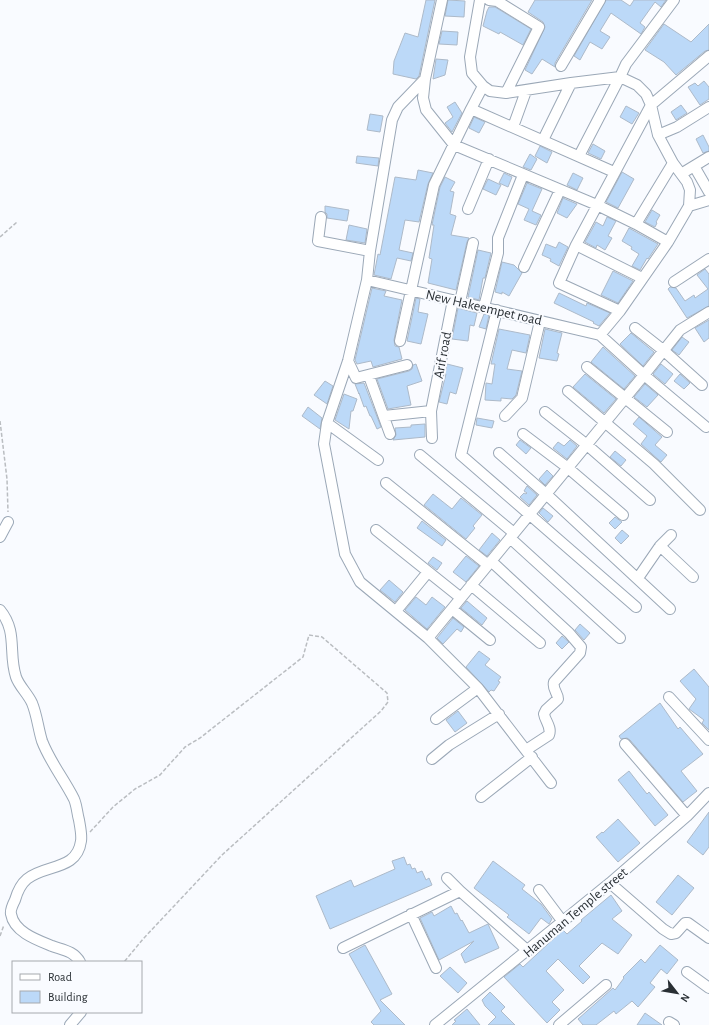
<svg xmlns="http://www.w3.org/2000/svg" width="709" height="1025" viewBox="0 0 709 1025" font-family="'Alegreya Sans',sans-serif">
	<style>
		.building { fill: #bcd9f8; stroke: #adbac9 }
		.lines { fill: none; stroke-linecap: round; stroke-linejoin: round }
		.street-casing { stroke: #9ba8b7; stroke-width: 12 }
		.path { stroke: #babdc1; stroke-width: 1.5; stroke-dasharray: 4 2; stroke-linecap: butt }
		.street { stroke: #fff; stroke-width: 10 }
		.labels { text-anchor: middle; stroke-width: 4; stroke-linejoin: round; paint-order: stroke }
		.street-label { font-size: 14px; fill: #292f34; stroke: #f9fbff }
	</style>
	<rect width="100%" height="100%" fill="#f9fbff"/>
	<path class="building" d="M426,0H435L419,76L416,79L393,74L394,61L405,33L418,37Z
		M448,0L465,1L464,17L445,16Z
		M535,0H592L555,63V67L542,59L532,74L525,70L545,27L543,22L528,12Z
		M606,0H621L630,6L634,0H666L661,7L655,2L640,23L645,27L641,34L611,13L600,31L610,37L602,49L590,42L580,60L574,56Z
		M489,7H495L531,29L523,45L500,32L499,34L483,26L487,11Z
		M664,24L691,42L709,24V50L705,51L676,75L664,62L645,50Z
		M442,31L458,32L457,45L439,44Z
		M436,59L448,60L445,75L433,79Z
		M704,81L709,87V99L700,105L688,87L695,83L698,86Z
		M455,102L462,113L452,132L445,123L453,117L447,107Z
		M681,105L687,113L676,120L671,112Z
		M626,106L639,113L632,124L620,117Z
		M370,114L383,116L380,132L367,130Z
		M474,117L485,122L479,133L469,128Z
		M703,135L709,147V151L703,153L696,139Z
		M593,144L605,151L601,159L588,153Z
		M540,146L552,152L547,163L535,156Z
		M530,154L537,159L531,170L523,167Z
		M357,156L379,158L378,166L356,163Z
		M418,170L433,173L428,184L419,222L405,220L399,250L413,253L411,261L397,258L391,279L374,275L378,254L380,255L395,177L416,180Z
		M622,172L634,179L618,208L606,202Z
		M504,173L512,177L508,187L499,183Z
		M573,173L583,178L577,190L567,185Z
		M445,177L455,182L450,191L454,192L450,214L456,216L451,235L469,238L467,242L456,290L428,283L432,259L429,258L434,225H432L440,187Z
		M488,179L501,185L496,195L483,189Z
		M527,183L542,189L532,211L541,215L536,225L524,220L529,209L518,204Z
		M563,198L577,204L567,218L557,213Z
		M325,206L349,210L347,221L327,218V214L325,212Z
		M652,210L660,215L656,222L657,223L655,227L645,222Z
		M607,217L616,221L608,236L612,238L605,250L597,245L596,248L585,242L596,222L603,226Z
		M349,225L367,229L365,243L346,240Z
		M629,228L658,244L648,259L647,258L640,270L632,266L639,254L631,249L632,247L622,241Z
		M559,242L568,247L559,266L550,261L551,259L542,255L546,244L556,248Z
		M478,250L491,253L485,278H483L479,300L468,297Z
		M502,262L514,265L522,273L509,296L502,292V294L495,292Z
		M705,269L709,274V306L687,318L668,289L670,287L676,288L685,301L694,295L695,298L708,289L697,275Z
		M613,271L633,281L618,303L601,295Z
		M372,288L386,291L384,296L402,300L394,340L395,346L399,347L402,359L373,367L371,361L357,364L355,360Z
		M559,293L586,306L587,303L610,313L599,326L593,323L594,322L554,303Z
		M416,298L420,299L418,312L428,314L421,344L407,341Z
		M458,308L477,313L474,326L470,325L468,341L452,339Z
		M484,314L489,315L486,329L479,327Z
		M709,320V338L704,342L695,328Z
		M499,329L530,335L526,353L512,350L507,369L522,371L516,395L512,399L501,398V401L485,400L486,383L492,384L495,364H491Z
		M545,329L562,333L557,353L559,354L557,361L539,358Z
		M631,333L654,352L643,366L620,344Z
		M682,337L689,342L679,355L672,350Z
		M603,347L635,376L624,389L591,362Z
		M416,364L422,381L407,386L411,405L388,409L377,379L409,371L412,369L413,365Z
		M447,364L463,368L456,394L450,392L447,404L439,402L446,374H445Z
		M661,364L673,374L665,384L653,374Z
		M585,374L616,399L604,413L573,387Z
		M680,374L690,383L684,389L674,381Z
		M325,381L333,386L327,404L314,395Z
		M364,383L381,427L377,429L371,416H370L366,406L364,407L359,393V394L355,384Z
		M645,384L658,395L647,407L634,397Z
		M344,394L357,399L353,411H351L349,429L335,420Z
		M308,407L322,418L320,429L302,416Z
		M639,417L662,437L655,445L667,455L661,462L641,444L647,436L633,424Z
		M477,418L494,421L492,428L476,425Z
		M425,424V437L393,440L396,435L395,428L411,427V425Z
		M520,440L531,448L526,454L516,445Z
		M570,440L577,446L567,459L553,448L558,442L564,446Z
		M615,451L626,460L621,466L610,457Z
		M547,470L553,476L545,485L539,479Z
		M527,486L537,495L529,505L520,497L524,493L526,494L527,493L524,491Z
		M433,494L452,509L461,498L482,515L473,526L475,528L466,539L424,505Z
		M543,508L553,516L548,522L539,513Z
		M615,517L622,522L615,529L609,523Z
		M422,521L446,540L442,546L417,528Z
		M622,530L629,536L621,544L615,538Z
		M492,533L500,540L487,556L479,550Z
		M466,556L479,566L466,582L453,572Z
		M433,557L442,563L437,570L428,563Z
		M389,580L403,592L395,602L380,590Z
		M416,597L426,605L432,597L445,607L427,629L405,610Z
		M467,601L487,618L482,625L461,608Z
		M453,618L464,627L461,632L457,629L443,644L437,638Z
		M580,624L590,633L584,640L575,630Z
		M562,636L569,642L562,649L556,643Z
		M479,651L490,659L485,665L501,677L498,681L500,682L494,691L491,690L489,692L466,667Z
		M694,669L709,687V730L702,723L704,720L689,709L696,699L680,681Z
		M660,703L678,729L680,727L703,754L681,771L697,791L683,802L630,740L627,738L621,739L619,736Z
		M458,711L467,723L455,732L446,720Z
		M629,771L647,794L649,792L668,815L655,826L618,780Z
		M709,812V847L703,855L687,842Z
		M618,819L640,843L618,862L596,837L602,832L603,833Z
		M404,857L407,865L410,864L412,869L415,868L417,873L422,871L426,880L429,878L432,885L330,929L316,896L351,880L354,887L395,869L392,861Z
		M493,861L525,885L522,889L541,904L552,919L549,924L541,918L529,934L507,917L509,915L474,888Z
		M678,875L694,888L672,915L656,902Z
		M611,895L622,911L612,919L632,935L618,954L602,943L579,966L590,977L583,984L558,959L546,971L564,990L552,1002L560,1010L547,1023L504,977L520,964L523,967L563,930L567,934L582,921L581,920Z
		M451,906L455,914L457,913L461,921L462,920L469,933L488,924L499,948L465,963L461,954L474,941L439,960L420,918L432,912L434,916Z
		M365,945L392,994L380,1000L405,1025H374L371,1022L381,1011L349,954Z
		M660,945L678,960L667,974L661,969L650,983L655,987L638,1007L632,1001L616,1014L614,1011L596,1025H583L578,1019L613,988L615,990L624,978L623,977L641,959L645,963Z
		M450,967L467,983L458,993L440,976Z
		M490,992L505,1007L501,1011L515,1025H488L496,1017L485,1006L482,1000Z
		M467,1009L480,1025H452L456,1021L454,1020Z
		M645,1013L662,1025H637Z"/>
	<g class="lines">
		<g class="street-casing">
			<path id="street" d="M442,0L425,79L423,98L426,110L454,145L597,205L636,224L668,242
				M480,0L470,57L472,73L483,86L490,91L506,93L571,83L620,77L637,85L646,94L651,105L658,135L673,163L687,182L690,190L689,206L668,242L620,311L600,335
				M489,0L497,1L539,27L506,93
				M561,66L600,0
				M425,79L398,107L392,120L370,251L367,280L348,361L327,423L324,444L345,554L360,582L428,638L478,688L436,719
				M471,109L614,172
				M513,127L526,91
				M658,135L677,127L709,107
				M543,140L571,83
				M579,156L620,77L626,64L674,0
				M694,166L709,192
				M681,174L709,157
				M689,206L709,200
				M468,209L489,159
				M321,217L318,241L370,251
				M636,224L673,163
				M576,245L642,278
				M524,267L560,190
				M367,280L600,335L644,375L706,427
				M674,282L709,259
				M460,302L473,243
				M484,307L498,253V238L523,175
				M497,310L461,455L636,607
				M620,311L559,283L576,245L651,105L709,56
				M635,328L663,350L702,385
				M400,341L434,185L471,109L483,86
				M348,361L356,378L407,365
				M587,367L667,432
				M369,376L390,434
				M568,391L654,464L700,510
				M545,412L587,445L650,500
				M384,416L431,411
				M505,416L522,398L540,321
				M327,423L378,460
				M523,434L568,468L623,515
				M432,438L431,411L453,300
				M499,453L546,494L670,609
				M420,455L514,533
				M386,483L488,565
				M376,530L461,598
				M0,537L8,522
				M510,538L620,638
				M660,546L693,577
				M491,561L569,633L581,647L580,653L554,682C552,689 558,693 558,699L546,710L544,714C545,721 552,727 549,735L526,750
				M638,578L660,546L671,535
				M471,585L540,643
				M452,609L490,640
				M0,610C18,632 8,653 16,677C19,686 28,694 32,703C37,715 38,728 42,741C50,762 64,779 74,799C77,806 77,813 79,820C80,826 82,835 81,841C77,871 45,864 27,879C21,884 17,893 15,900C13,904 10,910 11,914C14,932 37,940 52,946C63,950 74,951 80,962
				M396,611L428,572
				M428,638L644,375L680,330L709,312
				M478,688L551,783
				M669,697L709,740
				M625,744L687,816
				M432,759L449,745L499,714
				M481,797L532,757
				M447,878L460,891
				M610,883L663,929L671,934L676,933L685,923H688L709,938
				M539,890L563,922
				M411,914L436,968
				M343,948L460,891L528,951
				M687,972L709,988
				M669,1022L674,1025
				M70,1025L81,1012
				M435,1025L610,883L687,816L709,793
				M559,1025L606,985"/>
		</g>
		<path class="path" d="M0,237L17,222
			M0,421L7,479L8,512
			M90,832L113,807L135,789L160,775L185,747L200,738L303,657L309,635L322,637L387,693L388,702L381,711L222,855L143,939L124,962
			M0,936L4,925"/>
		<use href="#street" class="street"/>
	</g>
	<g class="labels">
		<g class="street-label">
			<text transform="translate(484 307) rotate(13)" y="5">New Hakeempet road</text>
			<text transform="translate(442 355) rotate(-79)" y="5">Arif road</text>
			<text transform="translate(575 912) rotate(-40)" y="5">Hanuman Temple street</text>
		</g>
	</g>
	<rect x="12" y="961" width="130" height="52" fill="#f9fbff" stroke="#a6a9ae"/>
	<rect x="20" y="974" width="20" height="6" fill="#ffffff" stroke="#a6a9ae"/>
	<text x="48" y="981" font-size="12" fill="#292f34">Road</text>
	<rect x="20" y="991" width="20" height="12" fill="#bcd9f8" stroke="#a6a9ae"/>
	<text x="48" y="1001" font-size="12" fill="#292f34">Building</text>
	<g transform="translate(677 993) rotate(121)" stroke="#f9fbff" stroke-width="3" paint-order="stroke">
	<path d="M0-3L7 15L0 10L-7 15Z" fill="#292f34"/>
	<text y="-6" font-size="11" font-weight="bold" text-anchor="middle" fill="#292f34">N</text>
	</g>
</svg>
